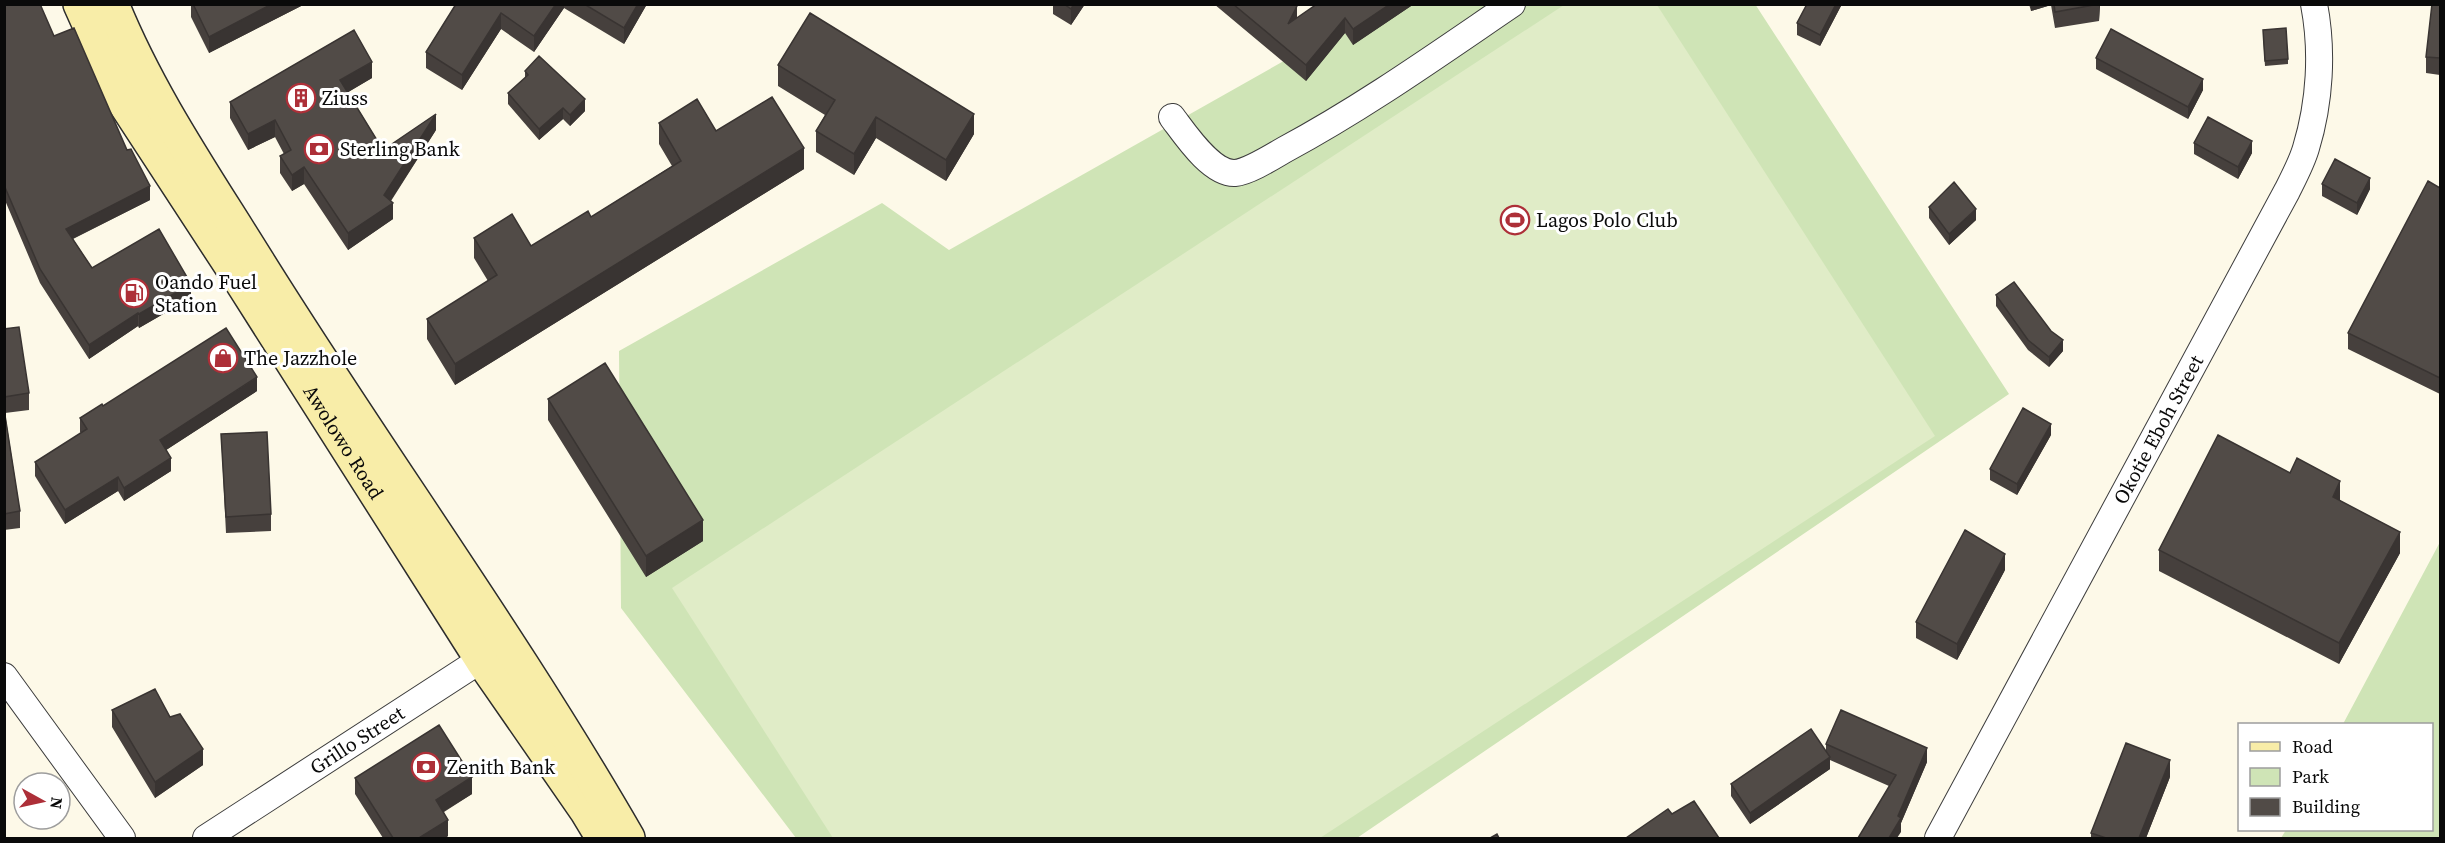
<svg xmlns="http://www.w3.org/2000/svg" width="2445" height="843" viewBox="0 0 2445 843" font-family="'Source Serif 4',serif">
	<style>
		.green { fill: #cfe4b6 }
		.pitch { fill: #e0ecc7 }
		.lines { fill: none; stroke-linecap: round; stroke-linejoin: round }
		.minor-casing { stroke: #3d3d3d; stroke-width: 28 }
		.secondary-casing { stroke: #2c2c2c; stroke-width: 36 }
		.minor { stroke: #fff; stroke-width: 26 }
		.secondary { stroke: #f8eda8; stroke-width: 33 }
		.wall { fill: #46403d }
		.shaded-wall { fill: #393432 }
		.building { fill: #514b47; stroke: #393432; stroke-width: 1.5 }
		.labels { text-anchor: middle; stroke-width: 6; stroke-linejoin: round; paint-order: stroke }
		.poi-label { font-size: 20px; fill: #0a0a0a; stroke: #fff; text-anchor: start }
		.street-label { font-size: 20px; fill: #0a0a0a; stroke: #fff }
	</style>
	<rect width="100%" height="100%" fill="#fdf9e8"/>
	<path class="green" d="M1755,4L2009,394L1357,838H796L621,608L619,351L882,203L949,250L1383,5Z
		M2440,542V838H2281L2286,830H2432V724H2343Z"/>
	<path class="pitch" d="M1564,5H1657L1935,436L1320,838H833L672,588Z"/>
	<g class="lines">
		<g class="minor-casing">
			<g id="minor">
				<path d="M1172,117C1185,134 1211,174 1235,173C1248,172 1272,157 1284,150C1364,107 1437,55 1512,4"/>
				<path d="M4,676L122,838"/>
				<path id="s1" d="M206,838L496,650"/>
				<path id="s2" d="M1938,838L2287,191C2294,177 2302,162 2306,148C2320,102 2323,51 2314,4"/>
			</g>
		</g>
		<g class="secondary-casing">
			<g id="secondary">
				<path id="s3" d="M80,4L124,102L241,281L482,660L586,810L603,838"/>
				<path d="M112,4C149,96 206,178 258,262C379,456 514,640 628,838"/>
			</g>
		</g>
		<use href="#minor" class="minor"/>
		<use href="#secondary" class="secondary"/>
	</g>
	<path class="wall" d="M4,4L54,36L127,150L150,200L73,239L92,268L191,298L139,328L138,326L89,359L40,283L4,198Z
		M191,4H305L209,53L191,17Z
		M456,4H647L624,44L564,8L534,52L501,29L462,90L426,68V52Z
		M1053,4H1085L1071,25L1053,14Z
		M1214,4H1295L1297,18L1317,4H1414L1353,45L1345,33L1306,81Z
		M1842,4L1820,46L1797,35V23Z
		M2029,4H2100L2099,21L2055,28L2051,5L2031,11Z
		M2440,4V75L2426,73V57Z
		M2263,36L2288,59V64L2265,66Z
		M2096,58L2203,90L2188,119L2096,69Z
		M778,65L974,134L946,181L876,138L854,175L816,152V131L825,115L778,86Z
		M525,71L585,111L570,126L563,119L539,140L508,104V93L525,78Z
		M372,78L348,92L383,150L436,130L391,201L393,219L348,250L304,184L292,191L280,173V156L284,154L275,137L248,150L230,118V102Z
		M659,123L716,131L804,169L455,385L427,339V319L488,281L474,258V238L531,246L591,217L672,166L659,144Z
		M2194,143L2252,153L2238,179L2194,154Z
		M2322,184L2370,189L2357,215L2322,196Z
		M2440,188V394L2348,349V333Z
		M1929,207L1976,220L1949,245L1929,218Z
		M1996,295L2063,351L2049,367L2028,350L1996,306Z
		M4,329L29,393V410L5,413L20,511V528L4,530Z
		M257,391L166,450L171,471L124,501L118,491L65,524L35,476V462L81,433L80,432V418L103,406Z
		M548,399L703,541L646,577L548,420Z
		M221,434L271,514V531L226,533Z
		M2051,435L2017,495L1990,480V469Z
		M2340,500L2400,553L2339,664L2159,571V550Z
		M2005,570L1957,660L1916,638V622Z
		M112,710L170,717L203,765L155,798L112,727Z
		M1826,744L1927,762L1901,823V832L1889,786L1830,760V769L1750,824L1731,796V784L1826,751Z
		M2170,777L2146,838H2091V833Z
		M355,778L472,794L444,812L448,836L445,838H383L355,794Z"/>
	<path class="shaded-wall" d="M272,4H305L209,53V37Z
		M556,4H564V8L534,52V36Z
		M638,4H647L624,44V28Z
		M1074,4H1085L1071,25V9Z
		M1390,4H1414L1353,45V29Z
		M1836,4H1842L1820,46V35Z
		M2031,4H2051V5L2031,11Z
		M2099,4H2100L2099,21Z
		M1297,6V22L1288,24Z
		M501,13V29L462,90V75Z
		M1345,18V33L1306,81V65Z
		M372,62V78L340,97V80Z
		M2203,79V90L2188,119V107Z
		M585,99V111L570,126V115Z
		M563,108V119L539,140V129Z
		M436,114V130L387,206L393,203V219L348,250V233L384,195Z
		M974,114V134L946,181V160Z
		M876,117V138L854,175V154Z
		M275,120V137L248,150V134Z
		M2252,141V153L2238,179V167Z
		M804,148V169L455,385V364Z
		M304,167V184L292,191V175Z
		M2370,178V189L2357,215V203Z
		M150,186V200L66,242V229Z
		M1976,209V220L1949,245V234Z
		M191,284V298L139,328V314Z
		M138,313V326L89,359V345Z
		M2063,340V351L2049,367V357Z
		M257,377V391L160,454V440Z
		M2051,424V435L2017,495V484Z
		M171,458V471L124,501V488Z
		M118,477V491L65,524V510Z
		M2340,481V501L2333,497Z
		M703,520V541L646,577V556Z
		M2400,532V553L2339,664V643Z
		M2005,554V570L1957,660V644Z
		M1927,748V762L1901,823V832L1897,838H1889Z
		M203,749V765L155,798V782Z
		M1830,757V769L1750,824V813Z
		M2170,760V777L2146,838H2139Z
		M472,777V794L436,816V800Z
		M448,820V836L445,838H419Z"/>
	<path class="building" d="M4,4H40L54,36L74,28L127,150L131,149L150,186L66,229L92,268L159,229L191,284L139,314L138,313L89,345L40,269L4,185Z
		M193,4H272L209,37Z
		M456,4H556L534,36L501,13L462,75L426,52Z
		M584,4H638L624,28Z
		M1064,4H1074L1071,9Z
		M1233,4H1295L1297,6L1288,24L1317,4H1390L1353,29L1345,18L1306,65Z
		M1807,4H1836L1820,35L1797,23Z
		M2054,4H2099L2055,12Z
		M2432,4H2440V58L2426,57Z
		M810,13L974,114L946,160L876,117L854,154L816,131L835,100L778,65Z
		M2286,28L2288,59L2265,61L2263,30Z
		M2111,29L2203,79L2188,107L2096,58Z
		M354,30L372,62L340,80L383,150L436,114L384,195L393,203L348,233L304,167L292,175L280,156L291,150L275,120L248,134L230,102Z
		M539,56L585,99L570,115L563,108L539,129L508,93L528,75L525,71Z
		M772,97L804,148L455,364L427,319L497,275L474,238L512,214L531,246L588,211L591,217L681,161L659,123L697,99L716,131Z
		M2208,117L2252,141L2238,167L2194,143Z
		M2335,159L2370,178L2357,203L2322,184Z
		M2428,181L2440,188V378L2348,333Z
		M1954,182L1976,209L1949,234L1929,207Z
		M2014,282L2051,331L2063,340L2049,357L2028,340L1996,295Z
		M19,327L29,393L4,397V329Z
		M226,328L257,377L160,440L171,458L124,488L118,477L65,510L35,462L87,429L80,418L102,404L103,406Z
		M605,363L703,520L646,556L548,399Z
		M2023,408L2051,424L2017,484L1990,469Z
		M4,409L20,511L4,514Z
		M267,432L271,514L226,517L221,434Z
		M2218,435L2290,473L2297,458L2340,481L2333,497L2400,532L2339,643L2159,550Z
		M1965,530L2005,554L1957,644L1916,622Z
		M155,689L170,717L180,714L203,749L155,782L112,710Z
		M1841,710L1927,748L1898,816L1901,818L1889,838H1858L1896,775L1826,744Z
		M439,725L472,777L436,800L448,820L419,838H393L355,778Z
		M1811,729L1830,757L1750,813L1731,784Z
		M2126,743L2170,760L2139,838H2106L2091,833Z
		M1694,801L1719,838H1626L1668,809L1672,814Z
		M1497,834L1499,838H1490Z"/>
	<defs>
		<g id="building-ring" transform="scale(1.5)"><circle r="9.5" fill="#fff" stroke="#ad2f38" stroke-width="1.5"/><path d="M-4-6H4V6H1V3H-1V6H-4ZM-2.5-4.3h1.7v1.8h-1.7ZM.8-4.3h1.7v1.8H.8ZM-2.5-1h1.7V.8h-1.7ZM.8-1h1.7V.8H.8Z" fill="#ad2f38"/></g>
		<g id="bank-ring" transform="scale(1.5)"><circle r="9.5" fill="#fff" stroke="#ad2f38" stroke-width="1.5"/><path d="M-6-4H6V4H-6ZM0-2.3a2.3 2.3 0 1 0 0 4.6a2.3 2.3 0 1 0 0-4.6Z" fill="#ad2f38"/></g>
		<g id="stadium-ring" transform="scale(1.5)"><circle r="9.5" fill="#fff" stroke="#ad2f38" stroke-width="1.5"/><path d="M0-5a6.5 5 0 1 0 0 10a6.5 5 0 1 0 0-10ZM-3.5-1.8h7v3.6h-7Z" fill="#ad2f38"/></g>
		<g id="fuel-ring" transform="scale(1.5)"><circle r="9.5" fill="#fff" stroke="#ad2f38" stroke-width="1.5"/><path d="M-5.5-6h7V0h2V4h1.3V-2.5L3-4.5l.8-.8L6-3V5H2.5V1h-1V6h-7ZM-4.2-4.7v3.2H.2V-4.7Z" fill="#ad2f38"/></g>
		<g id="shop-ring" transform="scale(1.5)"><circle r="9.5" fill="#fff" stroke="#ad2f38" stroke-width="1.5"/><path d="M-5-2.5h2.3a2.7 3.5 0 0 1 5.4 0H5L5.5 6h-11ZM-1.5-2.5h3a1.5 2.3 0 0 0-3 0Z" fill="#ad2f38"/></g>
	</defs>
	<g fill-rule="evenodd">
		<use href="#building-ring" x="301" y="98"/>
		<use href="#bank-ring" x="319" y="149"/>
		<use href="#stadium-ring" x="1515" y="220"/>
		<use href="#fuel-ring" x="134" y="293"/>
		<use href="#shop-ring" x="223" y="358"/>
		<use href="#bank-ring" x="426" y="767"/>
	</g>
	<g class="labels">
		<g class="poi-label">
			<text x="322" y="105">Ziuss</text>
			<text x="340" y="156">Sterling Bank</text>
			<text x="1536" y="227">Lagos Polo Club</text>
			<text x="155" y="289">Oando Fuel<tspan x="155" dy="23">Station</tspan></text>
			<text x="244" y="365">The Jazzhole</text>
			<text x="447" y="774">Zenith Bank</text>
		</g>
		<g class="street-label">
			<text dy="7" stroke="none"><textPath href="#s2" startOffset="464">Okotie Eboh Street</textPath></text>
			<text dy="7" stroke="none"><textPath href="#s3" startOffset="512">Awolowo Road</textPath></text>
			<text dy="7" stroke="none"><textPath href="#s1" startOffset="180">Grillo Street</textPath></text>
		</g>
	</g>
	<rect width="2445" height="843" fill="none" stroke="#0a0a0a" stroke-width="12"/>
	<rect x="2238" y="723" width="195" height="108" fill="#ffffff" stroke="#9d9d9d" stroke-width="1.5"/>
	<rect x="2250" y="742" width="30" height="9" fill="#f8eda8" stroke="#9d9d9d" stroke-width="1.5"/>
	<text x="2292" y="753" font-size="18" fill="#0a0a0a">Road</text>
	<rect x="2250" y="768" width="30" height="18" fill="#cfe4b6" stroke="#9d9d9d" stroke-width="1.5"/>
	<text x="2292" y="783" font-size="18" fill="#0a0a0a">Park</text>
	<rect x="2250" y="798" width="30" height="18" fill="#514b47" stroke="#9d9d9d" stroke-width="1.5"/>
	<text x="2292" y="813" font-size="18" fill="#0a0a0a">Building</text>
	<g transform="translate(42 801) rotate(98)"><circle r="28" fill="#ffffff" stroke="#9d9d9d" stroke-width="1.5"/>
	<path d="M0-4.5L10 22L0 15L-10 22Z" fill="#ad2f38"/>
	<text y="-9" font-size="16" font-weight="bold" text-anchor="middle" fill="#0a0a0a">N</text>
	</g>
</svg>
